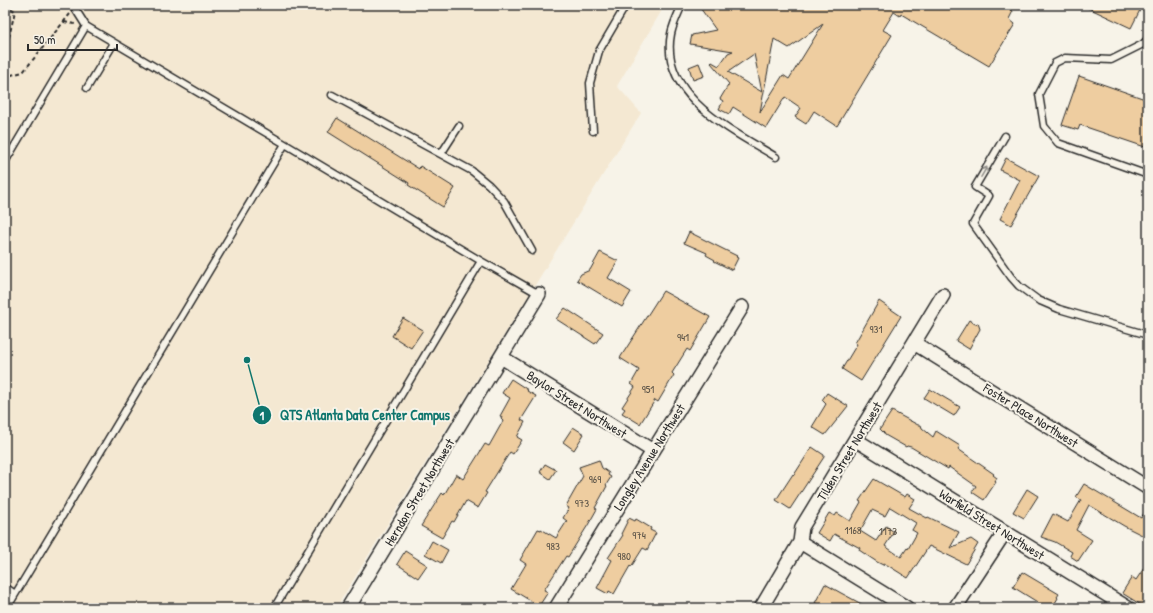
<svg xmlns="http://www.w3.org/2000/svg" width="1153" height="613" viewBox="0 0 1153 613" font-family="'Patrick Hand',sans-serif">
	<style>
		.built { fill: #f4e8d2 }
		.building { fill: #eecda0; stroke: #2b2b2b; fill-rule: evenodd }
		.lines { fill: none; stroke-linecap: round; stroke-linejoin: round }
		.lane-casing { stroke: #2b2b2b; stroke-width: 9 }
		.street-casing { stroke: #2b2b2b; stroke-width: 16 }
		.path { stroke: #2b2b2b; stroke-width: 2; stroke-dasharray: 4 3; stroke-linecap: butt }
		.lane { stroke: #f7f3e8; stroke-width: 6 }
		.street { stroke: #f7f3e8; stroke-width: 13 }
		.oneway { stroke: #918f8a }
		.labels { text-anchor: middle; stroke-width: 4; stroke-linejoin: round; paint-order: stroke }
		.number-label { font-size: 11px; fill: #5c5448 }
		.street-label { font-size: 13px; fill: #2b2b2b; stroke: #f7f3e8 }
		.leader { fill: none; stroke: #0f766e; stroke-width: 1.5 }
		.callout-dot { fill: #0f766e; stroke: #f7f3e8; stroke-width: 1.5 }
		.mark-label { font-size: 12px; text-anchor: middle; font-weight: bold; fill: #fff }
		.callout-label { font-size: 14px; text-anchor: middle; font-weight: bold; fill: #0f766e; stroke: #f7f3e8; stroke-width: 4; stroke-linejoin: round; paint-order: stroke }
	</style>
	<rect width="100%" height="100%" fill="#f7f3e8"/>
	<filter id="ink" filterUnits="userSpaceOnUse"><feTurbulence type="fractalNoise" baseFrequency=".025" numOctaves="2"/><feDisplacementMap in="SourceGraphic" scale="8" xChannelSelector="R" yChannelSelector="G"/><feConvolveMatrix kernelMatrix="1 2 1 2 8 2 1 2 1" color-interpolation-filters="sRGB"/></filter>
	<g filter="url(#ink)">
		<path class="built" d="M5,5H665L617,86L641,113L336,608H5Z"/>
		<path class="building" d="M698,5H1003L1013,11L1009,19L1015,24L989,66L901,14L900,16L894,12L883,30L892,35L837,126L814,111L806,124L795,117L801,108L785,97L766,128L733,107L729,114L719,109L723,101L720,99L729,84L711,63L712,62L719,66L728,53L733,51L690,44L692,35L716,30ZM823,24L789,79L783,75L760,112L774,39L789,48ZM754,54L762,92L728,72Z
			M1082,5H1134L1141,8L1131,28Z
			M699,63L704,76L693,80L689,67Z
			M1079,76L1148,100V148L1080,125L1078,130L1062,125Z
			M337,118L419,169L420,166L455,188L443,207L408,185L409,183L328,132Z
			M1006,158L1039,176L1011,225L1000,219L1020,180L1000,170Z
			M689,232L737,256L736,257L738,258L732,270L714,261L715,260L706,255L707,253L684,243Z
			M600,252L618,261L608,278L631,292L622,307L577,280L581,274L590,270Z
			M663,291L710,317L690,351L687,349L672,373L674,375L658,402L655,400L640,424L622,413L625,409L622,407L635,387L631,384L639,370L620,358Z
			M879,301L901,316L861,381L842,369L857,344L855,343Z
			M565,308L603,333L595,344L556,319Z
			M403,318L423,330L411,348L392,336Z
			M969,320L975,324L978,323L980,329L969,349L956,341Z
			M511,379L528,390L527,391L536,396L521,420L525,422L517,437L522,440L513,454L510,452L485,492L487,493L478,508L466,501L454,522L452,521L442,538L421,526L442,493L444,495L456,474L463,479L485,444L489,446L503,421L501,419L502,417L500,416L510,398L502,393Z
			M930,389L960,407L954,416L924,398Z
			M827,393L848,406L825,435L812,427L826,404L822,400Z
			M892,411L918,425H921L922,428L933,437L936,431L960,446L958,449L994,474L993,475L997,478L995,481L996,482L984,500L972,492L976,486L949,467L948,469L911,447L907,446L906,447L885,435L884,433L880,429Z
			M573,427L584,434L574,450L563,442Z
			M812,447L824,455V457L790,509L776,500L793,474L794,475Z
			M599,460L602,468L609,473L608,475L611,477L606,485L607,486L595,508L597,509L588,525L568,557L566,556L544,590L548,592L539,606L511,589L526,564L520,560L538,529L541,530V529L556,538L567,521L563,518L569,508L566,506L583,476L579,467Z
			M545,464L556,470L550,479L540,472Z
			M874,479L905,497L907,494L915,499L909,508L927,518L928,517L959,532L950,548L971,539L978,544L966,564L929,546L908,578L884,563L883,565L877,562L859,550L860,548L834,534L830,541L817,533L829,513L835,516L837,513L850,521L861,502L859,501ZM890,507L916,523L912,530L917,533L908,549L907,548L901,557L885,546L894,532L886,526L876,541L860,531L872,510L885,516Z
			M1084,484L1141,518L1148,507V538L1124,526L1089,505L1076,530L1092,540L1078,561L1070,556L1072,552L1055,542L1041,537L1053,514L1068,522L1081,500L1076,497Z
			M1027,489L1038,496L1024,518L1013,512Z
			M629,518L635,521L636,519L651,528L650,530L656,533L647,550L643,548L631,567L630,566L614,594L609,591L608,594L597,588L612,560L608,558L623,535L621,534Z
			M432,541L448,550L441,563L425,554Z
			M405,551L427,565L418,578L397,564Z
			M1148,562V608H1146L1122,593L1132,577L1136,580Z
			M1022,572L1059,594L1057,597L1058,598L1052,608H1047L1013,587Z
			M825,584L841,593L869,608H824L815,603Z"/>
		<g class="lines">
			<g class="lane-casing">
				<path id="lane" d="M74,5V7L86,26
					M682,5C678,14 673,24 671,34C659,96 733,131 776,157
					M1148,39L1143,44L1111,60L1065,58L1055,63L1039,94L1044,126L1058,143L1148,175
					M87,88L114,43
					M332,95L472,171L489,185L504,201L532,251
					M593,131L590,83L599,51L626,5
					M1005,136L975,187L989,196L973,224L1011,277L1019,286L1038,300L1059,309L1148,335
					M441,154L459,126
					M5,162L86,26L285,144
					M5,587L15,594
					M7,608L285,144L481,261L539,294
					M274,608L481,261"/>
			</g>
			<g class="street-casing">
				<path id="street" d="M914,343L1148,488
					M501,357L653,451
					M856,440L1128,608
					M800,542L907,608
					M348,608L539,294
					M556,608L742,307
					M761,608L800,542L802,527L943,295
					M955,608L1005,532"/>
			</g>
			<path class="path" d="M5,5L15,11L5,54
				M64,22L75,24
				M5,73L7,76L23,72L70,14"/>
			<use href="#lane" class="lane"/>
			<use href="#street" class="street"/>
		</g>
		<defs><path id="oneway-shaft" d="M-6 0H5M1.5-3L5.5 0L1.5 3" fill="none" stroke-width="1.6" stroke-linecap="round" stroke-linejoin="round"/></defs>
		<use class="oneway" href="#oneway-shaft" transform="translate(984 172) rotate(-60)"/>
	</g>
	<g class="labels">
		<g class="number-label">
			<text x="876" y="333">931</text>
			<text x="683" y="341">941</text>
			<text x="648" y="393">951</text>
			<text x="595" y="483">969</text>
			<text x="582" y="507">973</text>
			<text x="853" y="534">1168</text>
			<text x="888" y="535">1173</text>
			<text x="639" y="539">974</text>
			<text x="553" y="550">983</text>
			<text x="624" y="560">980</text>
		</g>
		<g class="street-label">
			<text transform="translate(577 404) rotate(32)" y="5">Baylor Street Northwest</text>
			<text transform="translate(1031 415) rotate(32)" y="5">Foster Place Northwest</text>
			<text transform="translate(849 451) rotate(-59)" y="5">Tilden Street Northwest</text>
			<text transform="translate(649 457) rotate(-58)" y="5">Longley Avenue Northwest</text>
			<text transform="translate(419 492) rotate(-59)" y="5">Herndon Street Northwest</text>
			<text transform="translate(992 524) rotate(32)" y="5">Warfield Street Northwest</text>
		</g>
	</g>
	<path class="leader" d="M247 360L262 415"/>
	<g class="callout-dot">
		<circle cx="247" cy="360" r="4"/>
		<circle cx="262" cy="415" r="10"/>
	</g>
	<g class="mark-label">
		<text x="262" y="420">1</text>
	</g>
	<g class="callout-label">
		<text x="365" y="420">QTS Atlanta Data Center Campus</text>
	</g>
	<rect width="1153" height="613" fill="none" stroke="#f7f3e8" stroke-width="20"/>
	<rect x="10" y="10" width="1133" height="593" fill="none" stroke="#2b2b2b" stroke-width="1.5" filter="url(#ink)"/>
	<path d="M28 44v6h89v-6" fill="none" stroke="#2b2b2b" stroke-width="2"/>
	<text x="34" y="44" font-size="12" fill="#2b2b2b" stroke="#f7f3e8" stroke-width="3" paint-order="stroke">50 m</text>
</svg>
